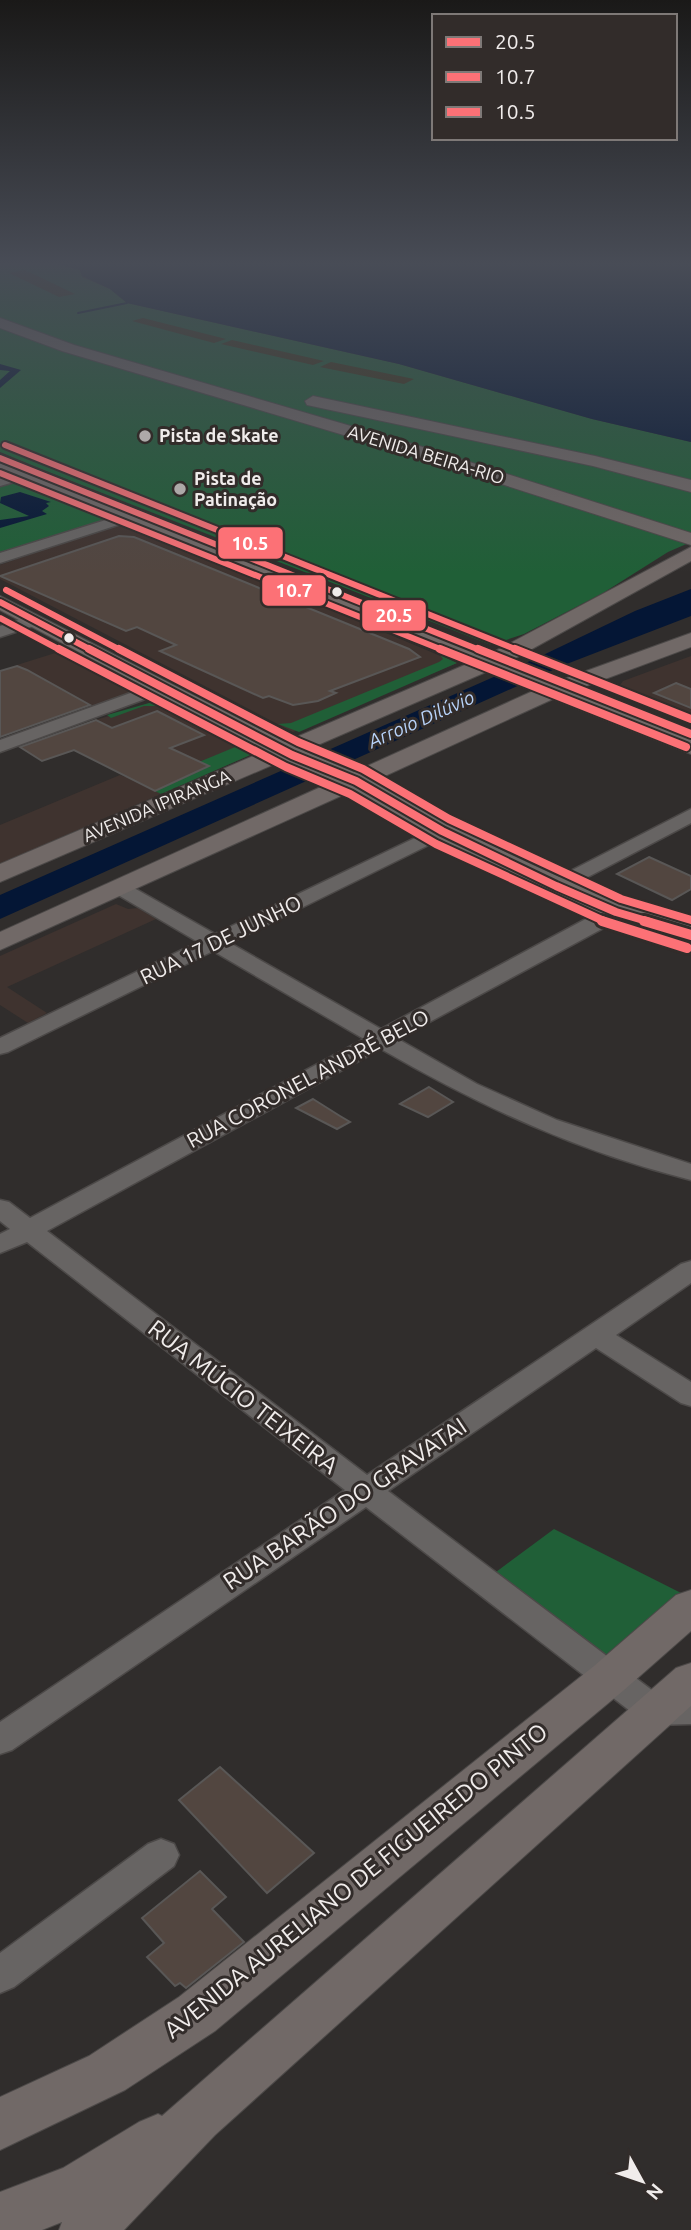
<svg xmlns="http://www.w3.org/2000/svg" width="691" height="2230" viewBox="0 0 691 2230" font-family="Ubuntu,sans-serif">
	<style>
		.built { fill: #3f332f }
		.green { fill: #205f37 }
		.sand { fill: #3b3418 }
		.water { fill: #041635 }
		.lines { fill: none; stroke-linecap: round; stroke-linejoin: round }
		.stream { stroke: #041635; stroke-width: 2 }
		.canal { fill: #041635; fill-rule: evenodd }
		.building { fill: #524640; stroke: #595756; stroke-width: 2 }
		.minor-casing { stroke: #4c4948; stroke-width: 3 }
		.major-casing { stroke: #4c4948; stroke-width: 2 }
		.minor { fill: #676463; fill-rule: evenodd }
		.major { fill: #716967; fill-rule: evenodd }
		.bus-1-far2-casing { stroke: #322c2a; stroke-width: 10 }
		.bus-1-far1-casing { stroke: #322c2a; stroke-width: 12 }
		.bus-1-casing { stroke: #322c2a; stroke-width: 16 }
		.bus-2-far2-casing { stroke: #322c2a; stroke-width: 10 }
		.bus-2-far1-casing { stroke: #322c2a; stroke-width: 12 }
		.bus-2-casing { stroke: #322c2a; stroke-width: 16 }
		.bus-3-far1-casing { stroke: #322c2a; stroke-width: 10 }
		.bus-3-casing { stroke: #322c2a; stroke-width: 12 }
		.bus-1-far2 { stroke: #fc7176; stroke-width: 6 }
		.bus-1-far1 { stroke: #fc7176; stroke-width: 8 }
		.bus-1 { stroke: #fc7176; stroke-width: 10 }
		.bus-2-far2 { stroke: #fc7176; stroke-width: 6 }
		.bus-2-far1 { stroke: #fc7176; stroke-width: 8 }
		.bus-2 { stroke: #fc7176; stroke-width: 10 }
		.bus-3-far1 { stroke: #fc7176; stroke-width: 6 }
		.bus-3 { stroke: #fc7176; stroke-width: 8 }
		.poi-dot { fill: #ada9a8; stroke: #322c2a; stroke-width: 2.5 }
		.bus-dot { fill: #f0eceb; stroke: #322c2a; stroke-width: 2.5 }
		.labels { text-anchor: middle; stroke-width: 6; stroke-linejoin: round; paint-order: stroke }
		.far-poi-label { font-size: 18px; font-weight: bold; fill: #f0eceb; stroke: #322c2a; text-anchor: start }
		.far-street-label { font-size: 18px; fill: #f0eceb; stroke: #322c2a }
		.far-water-label { font-size: 19px; font-style: italic; fill: #b8d3fa; stroke: #322c2a }
		.street-label { font-size: 21px; fill: #f0eceb; stroke: #322c2a }
		.near-street-label { font-size: 24px; fill: #f0eceb; stroke: #322c2a }
		.line-badge { stroke: #322c2a; stroke-width: 2.5 }
		.badge-label { font-size: 19px; text-anchor: middle; font-weight: bold; fill: #fff }
	</style>
	<rect width="100%" height="100%" fill="#302d2c"/>
	<path class="built" d="M114,525L143,532L221,563L457,663L293,732L0,579V565Z
		M68,649L146,689L95,707L17,665Z
		M691,656V722L624,695L618,688L623,681Z
		M163,699L257,747L255,753L0,864V825L120,775L125,777L139,771L67,729Z
		M116,904L128,909L138,908L156,919L7,987L47,1013L28,1023L0,1005V956Z"/>
	<path class="green" d="M0,261H45L80,270L82,277L110,289L127,303L399,364L592,419L691,442V542L668,552L603,593L524,634L491,645L46,471L0,452Z
		M16,483L107,519L0,553V487Z
		M440,655L457,663L299,732L278,724L291,723L439,662L443,659Z
		M163,699L257,747L255,753L161,794L155,791L208,767L199,762L240,745L163,706H144L111,718L107,715Z
		M554,1529L689,1597L611,1663L496,1572Z"/>
	<path class="sand" d="M25,270L75,294L59,297L9,273Z
		M143,318L226,339L214,343L132,321Z
		M232,340L324,361L313,365L221,344Z
		M331,362L414,379L404,384L320,367Z"/>
	<path class="water" d="M45,261H691V442L592,419L399,364L127,303L110,289L82,276L80,270Z
		M20,492L51,502L46,503L49,506L42,511L47,514L0,528V520L29,516L0,503L1,497Z
		M691,589V616L564,665L0,919V895L539,657L635,611Z"/>
	<g class="lines">
		<path class="stream" d="M78,313L127,303"/>
		<path class="canal" d="M0,364L21,370L0,388V380L10,371L0,370Z"/>
	</g>
	<path class="building" d="M119,536L134,537L198,563L409,649L420,657L330,691L336,693L318,701L293,705L269,696L263,698L160,651L176,645L137,627L126,631L0,576Z
		M17,666L27,670L90,705L0,737V671Z
		M676,683L691,689V708L654,693Z
		M157,711L204,735L170,748L209,766L155,791L74,750L42,761L20,747L96,720L112,728Z
		M649,857L691,876V889L672,900L617,874Z
		M429,1087L453,1102L428,1117L400,1104Z
		M313,1099L340,1116L350,1122L337,1129L296,1108Z
		M220,1767L314,1853L267,1893L179,1800Z
		M200,1871L226,1897L212,1909L244,1942L186,1988L180,1983L175,1986L147,1957L164,1943L142,1918Z"/>
	<g class="lines">
		<g class="minor-casing">
			<path id="minor" d="M34,468L41,472L39,475L0,486V477Z
				M125,514L132,518L130,521L0,563V553Z
				M34,615L42,620L40,624L0,637V626Z
				M161,682L170,687L167,691L0,752V740Z
				M691,809V823L563,890L556,892L546,886L549,882Z
				M442,825L452,831L449,835L230,943L381,1029L608,907H624L627,912L624,917L398,1039L477,1084L557,1120L691,1164V1180C579,1152 480,1106 381,1049L47,1231L367,1475L681,1264L691,1261V1283L616,1335L691,1382V1406L681,1403L596,1348L388,1491L661,1697L691,1696V1724L655,1725L643,1721L366,1507L12,1750L0,1754V1722L345,1490L27,1242L0,1253V1234L10,1229L0,1221V1200L9,1202L30,1218L364,1039L213,951L8,1052L0,1054V1038L198,942L113,892L110,888L113,884H127L215,934Z
				M161,1839L174,1844L179,1855L174,1866L14,1987L0,1993V1953L148,1844Z"/>
		</g>
		<g class="major-casing">
			<path id="major" d="M0,318L74,345L426,448L691,533V545L414,456L62,351L0,328Z
				M313,396L595,456L691,480V492L593,466L307,405L305,401Z
				M0,463L486,656L691,547V561L505,664L553,683L691,633V647L573,691L691,739V754L553,699L374,781C475,840 579,892 691,926V943C571,914 460,852 354,790L0,950V932L334,781L284,760L0,882V864L265,751L0,610V596L285,742L467,664L0,474ZM486,672L533,691L354,772L304,751Z
				M691,1590V1631L624,1690L215,2031L125,2090L0,2150V2097L89,2056L179,1997L594,1666L676,1595Z
				M691,1663V1706L215,2135L124,2230H59L62,2222L42,2230H0V2192L63,2168L139,2122L158,2114L162,2116L676,1668Z"/>
		</g>
		<use href="#minor" class="minor"/>
		<use href="#major" class="major"/>
		<g class="bus-1-far2-casing">
			<path id="bus-1-far2" d="M0,458L482,651
				M0,602L93,651"/>
		</g>
		<g class="bus-1-far1-casing">
			<path id="bus-1-far1" d="M89,649L292,755L356,781L442,831L556,886L616,912L650,922
				M478,649L691,734"/>
		</g>
		<g class="bus-1-casing">
			<path id="bus-1" d="M644,921L691,935"/>
		</g>
		<g class="bus-2-far2-casing">
			<path id="bus-2-far2" d="M0,473L445,651
				M0,618L62,651"/>
		</g>
		<g class="bus-2-far1-casing">
			<path id="bus-2-far1" d="M59,649L286,767L350,794L436,844L606,922
				M440,649L686,747"/>
		</g>
		<g class="bus-2-casing">
			<path id="bus-2" d="M602,921L687,948"/>
		</g>
		<g class="bus-3-far1-casing">
			<path id="bus-3-far1" d="M5,445L520,651
				M6,590L122,651"/>
		</g>
		<g class="bus-3-casing">
			<path id="bus-3" d="M119,649L298,742L363,769L449,819L621,899L691,920
				M515,649L691,719"/>
		</g>
		<use href="#bus-1-far2" class="bus-1-far2"/>
		<use href="#bus-1-far1" class="bus-1-far1"/>
		<use href="#bus-1" class="bus-1"/>
		<use href="#bus-2-far2" class="bus-2-far2"/>
		<use href="#bus-2-far1" class="bus-2-far1"/>
		<use href="#bus-2" class="bus-2"/>
		<use href="#bus-3-far1" class="bus-3-far1"/>
		<use href="#bus-3" class="bus-3"/>
	</g>
	<linearGradient id="sky" x2="0" y2="1"><stop stop-color="#1a1918"/><stop offset="0.46" stop-color="#484c56"/><stop offset="1" stop-color="#484c56" stop-opacity="0"/></linearGradient>
	<rect width="691" height="573" fill="url(#sky)"/>
	<g class="poi-dot">
		<circle cx="145" cy="436" r="7"/>
		<circle cx="180" cy="489" r="7"/>
	</g>
	<g class="bus-dot">
		<circle cx="337" cy="592" r="6"/>
		<circle cx="69" cy="638" r="6"/>
	</g>
	<g class="labels">
		<g class="far-poi-label">
			<text x="159" y="442">Pista de Skate</text>
			<text x="194" y="485">Pista de<tspan x="194" dy="21">Patinação</tspan></text>
		</g>
		<g class="far-street-label">
			<text transform="translate(426 455) rotate(17)" y="6">AVENIDA BEIRA-RIO</text>
			<text transform="translate(157 806) rotate(-23)" y="6">AVENIDA IPIRANGA</text>
		</g>
		<g class="far-water-label">
			<text transform="translate(421 719) rotate(-24)" y="7">Arroio Dilúvio</text>
		</g>
		<g class="street-label">
			<text transform="translate(221 940) rotate(-26)" y="7">RUA 17 DE JUNHO</text>
			<text transform="translate(308 1079) rotate(-28)" y="7">RUA CORONEL ANDRÉ BELO</text>
		</g>
		<g class="near-street-label">
			<text transform="translate(243 1397) rotate(38)" y="8">RUA MÚCIO TEIXEIRA</text>
			<text transform="translate(345 1504) rotate(-34)" y="8">RUA BARÃO DO GRAVATAI</text>
			<text transform="translate(356 1881) rotate(-39)" y="8">AVENIDA AURELIANO DE FIGUEIREDO PINTO</text>
		</g>
	</g>
	<g class="line-badge">
		<rect x="217" y="526" width="67" height="34" rx="7" fill="#fc7176"/>
		<rect x="261" y="574" width="66" height="33" rx="7" fill="#fc7176"/>
		<rect x="361" y="599" width="66" height="33" rx="7" fill="#fc7176"/>
	</g>
	<g class="badge-label">
		<text x="250" y="550">10.5</text>
		<text x="294" y="597">10.7</text>
		<text x="394" y="622">20.5</text>
	</g>
	<rect x="432" y="14" width="245" height="126" fill="#322c2a" stroke="#7e7977" stroke-width="2"/>
	<rect x="446" y="37" width="35" height="10" fill="#fc7176" stroke="#7e7977" stroke-width="2"/>
	<text x="495" y="49" font-size="21" fill="#f0eceb">20.5</text>
	<rect x="446" y="72" width="35" height="10" fill="#fc7176" stroke="#7e7977" stroke-width="2"/>
	<text x="495" y="84" font-size="21" fill="#f0eceb">10.7</text>
	<rect x="446" y="107" width="35" height="10" fill="#fc7176" stroke="#7e7977" stroke-width="2"/>
	<text x="495" y="119" font-size="21" fill="#f0eceb">10.5</text>
	<g transform="translate(642 2181) rotate(130)" stroke="#322c2a" stroke-width="5" paint-order="stroke">
	<path d="M0-5L12 26L0 18L-12 26Z" fill="#f0eceb"/>
	<text y="-10" font-size="19" font-weight="bold" text-anchor="middle" fill="#f0eceb">N</text>
	</g>
</svg>
